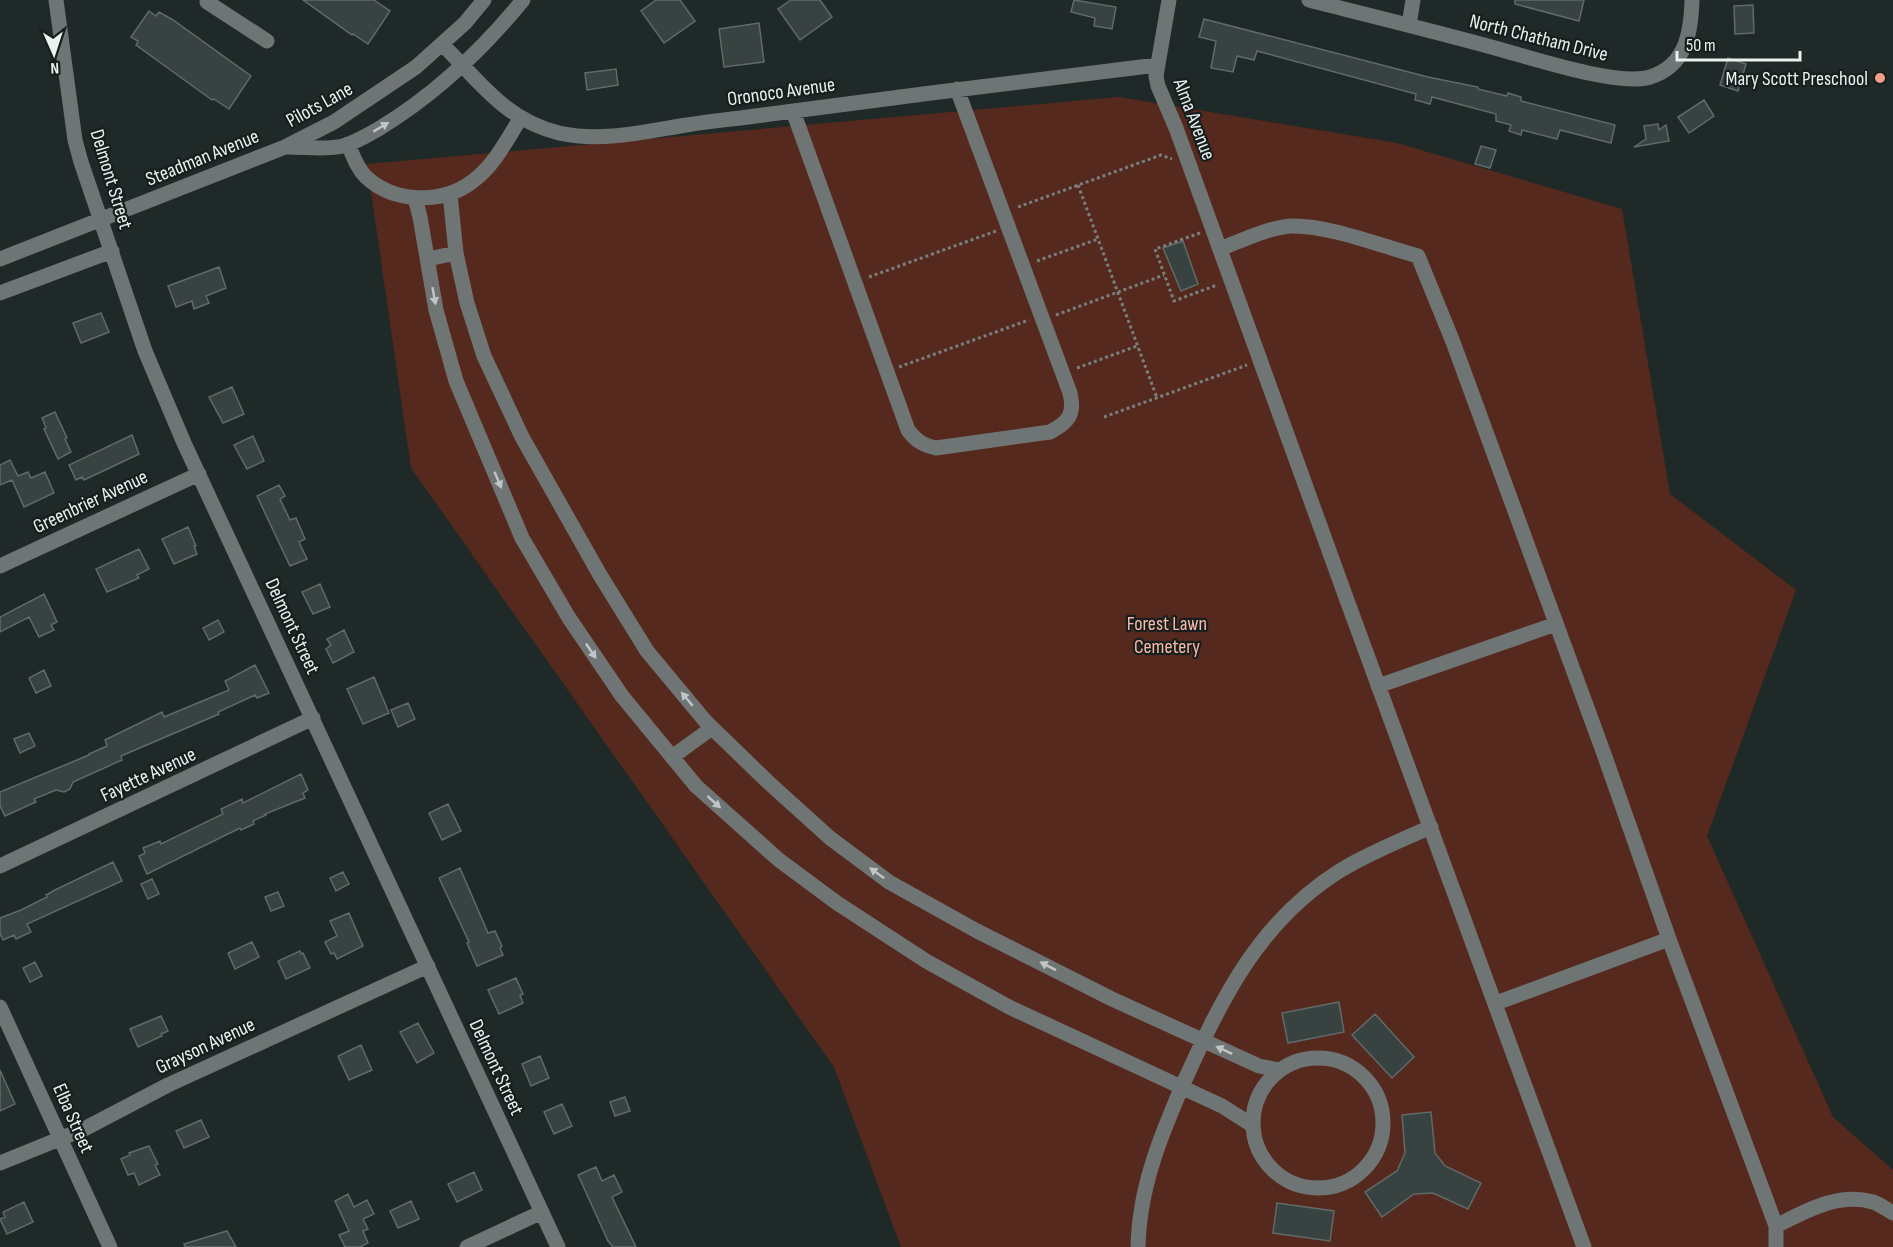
<svg xmlns="http://www.w3.org/2000/svg" width="1893" height="1247" viewBox="0 0 1893 1247" font-family="'Sofia Sans Condensed',sans-serif">
	<style>
		.green { fill: #56291e }
		.building { fill: #384241; stroke: #5f6a69; stroke-width: 1.5 }
		.lines { fill: none; stroke-linecap: round; stroke-linejoin: round }
		.path { stroke: #78807f; stroke-width: 3; stroke-dasharray: 3 3; stroke-linecap: butt }
		.minor { stroke: #6f7474; stroke-width: 15 }
		.oneway { fill: #c0c5c5 }
		.poi-dot { fill: #f49e88; stroke: #161f1e; stroke-width: 2 }
		.labels { text-anchor: middle; stroke-width: 4.5; stroke-linejoin: round; paint-order: stroke }
		.street-label { font-size: 20px; fill: #ebf1f0; stroke: #161f1e }
		.poi-label { font-size: 20px; fill: #ebf1f0; stroke: #161f1e; text-anchor: end }
		.park-label { font-size: 20px; fill: #fcbaa8; stroke: #161f1e }
	</style>
	<rect width="100%" height="100%" fill="#1f2927"/>
	<path class="green" d="M1119,97L1397,143L1622,209L1670,494L1796,590L1707,836L1833,1117L1893,1170V1247H901L834,1067L411,468L367,164Z"/>
	<path class="building" d="M303,0H374L390,11L368,44L353,34L352,35Z
		M656,0H680L695,21L664,43L641,11Z
		M791,0H820L832,17L800,40L778,9Z
		M1074,0L1116,7L1112,29L1094,26L1095,18L1071,12Z
		M1515,0H1584L1579,21L1515,4Z
		M1753,5L1754,33L1735,34L1734,6Z
		M149,11L156,16L159,12L173,20L251,76L229,109L214,99L212,100L136,45L138,41L131,37Z
		M1204,19L1428,77L1478,87V89L1507,96L1508,93L1521,97V101L1615,125L1611,143L1560,130L1557,139L1522,130L1521,135L1509,131L1511,125L1496,121V114L1432,97L1430,104L1415,100L1416,94L1257,51L1254,60L1237,56L1233,72L1211,68L1216,41L1199,37Z
		M759,23L764,62L724,67L719,29Z
		M1728,58L1746,64L1738,91L1720,85Z
		M616,69L618,85L587,90L585,73Z
		M1704,100L1714,116L1689,133L1678,117Z
		M1658,124L1659,130L1666,125L1669,141L1634,147L1646,139L1644,126Z
		M1481,146L1496,150L1490,168L1475,164Z
		M1183,241L1198,284L1181,291L1163,248Z
		M219,267L226,288L206,296L209,303L194,309L192,301L176,307L168,286Z
		M101,313L109,332L81,343L73,323Z
		M232,387L244,414L223,423L209,397Z
		M55,412L67,438L65,439L71,452L58,459L44,429L46,428L42,418Z
		M132,435L139,454L84,480L82,477L76,480L69,465Z
		M253,436L264,461L247,469L234,445Z
		M10,460L18,476L28,472L31,478L45,472L54,493L24,507L12,480L0,485V465Z
		M279,485L285,496L280,499L290,520L296,518L305,539L299,542L307,559L290,566L257,496Z
		M188,527L196,546H194L197,554L174,564L162,539Z
		M139,549L149,569L137,575L139,578L107,592L96,569Z
		M320,584L330,607L313,614L302,592Z
		M44,594L57,622L51,625L54,630L39,637L29,617L0,632V617Z
		M218,620L224,632L209,640L203,628Z
		M344,630L354,652L333,663L326,649L331,645L327,639Z
		M255,665L269,693L257,698L255,695L218,712L219,714L121,756L122,760L73,782L70,789L64,792L56,790L34,799L36,802L5,816L0,806V792L89,755V754L107,746L105,740L162,712L164,717L229,690L225,681Z
		M44,670L51,686L36,693L29,678Z
		M374,677L389,713L363,724L347,689Z
		M408,703L415,719L398,727L391,710Z
		M29,733L35,746L20,753L14,739Z
		M301,774L308,790L303,793L305,798L265,814L266,815L253,821L254,824L241,830L240,828L147,874L139,856L145,853L143,848L160,841L161,844L223,814L221,809L242,799L243,803Z
		M448,804L461,831L442,840L429,813Z
		M113,862L122,881L27,924L31,932L16,939L14,935L3,940L0,933V918L21,910L47,897L46,895L55,890Z
		M460,868L488,933L495,931L502,946L500,948L503,955L477,966L467,943L469,942L439,878Z
		M343,872L349,884L336,891L330,878Z
		M152,879L159,894L148,899L141,884Z
		M278,892L284,906L271,911L265,897Z
		M349,913L363,946L337,959L334,953L331,954L325,942L337,936L330,921Z
		M252,942L259,957L235,969L228,953Z
		M300,951L301,954L303,953L310,968L286,979L278,961Z
		M35,962L42,976L30,982L23,968Z
		M516,978L523,994L520,995L523,1003L499,1014L488,990Z
		M1339,1002L1344,1032L1288,1043L1282,1013Z
		M1375,1014L1414,1057L1392,1078L1352,1035Z
		M161,1016L168,1031L161,1034L162,1036L138,1047L130,1029Z
		M418,1023L434,1053L417,1063L400,1032Z
		M361,1045L372,1070L349,1080L338,1056Z
		M540,1056L549,1078L531,1086L522,1064Z
		M0,1070L15,1104L0,1111Z
		M625,1097L630,1111L615,1116L610,1102Z
		M562,1104L572,1126L554,1134L544,1112Z
		M1431,1112L1435,1153L1445,1166L1481,1183L1468,1209L1433,1193L1414,1194L1382,1217L1365,1192L1397,1171L1405,1153L1402,1115Z
		M201,1120L209,1137L184,1148L176,1131Z
		M149,1146L158,1164L155,1165L160,1175L139,1185L134,1173L128,1175L121,1159L130,1155L129,1153Z
		M596,1167L602,1181L614,1175L622,1192L612,1197L636,1247H613L608,1241L578,1175Z
		M474,1172L482,1190L457,1202L448,1184Z
		M348,1194L354,1207L367,1200L374,1214L363,1219L368,1229L363,1231L368,1243L360,1247H345L339,1235L349,1231L335,1201Z
		M411,1201L419,1219L398,1228L390,1211Z
		M24,1202L33,1222L7,1234L0,1219L5,1217L3,1212Z
		M1277,1203L1334,1211L1330,1241L1273,1233Z
		M227,1231L236,1247H185L184,1244Z"/>
	<g class="lines">
		<path class="path" d="M1078,185L1157,398
			M1018,207L1161,155L1172,159
			M1200,233L1155,249L1174,301L1217,285
			M1037,261L1098,239
			M869,277L996,231
			M1056,315L1164,275
			M899,367L1029,320
			M1077,368L1137,346
			M1104,417L1247,365"/>
		<path class="minor" d="M56,0L75,140L81,162L145,351L184,443L558,1247
			M208,0L207,2L267,41
			M1169,0L1156,76L1158,86L1176,128L1344,592L1584,1247
			M1309,0C1371,16 1433,31 1495,48C1529,57 1618,87 1650,77C1686,66 1691,33 1692,0
			M1409,25L1413,0
			M442,44C479,81 505,120 559,133C600,142 639,133 680,126C703,122 725,120 748,117C884,99 1021,81 1157,65
			M793,111L908,430C916,441 923,445 936,448L1050,432C1069,422 1075,414 1070,393L957,89
			M348,144C353,156 357,168 366,177C394,203 442,205 473,181C494,166 506,141 520,119
			M288,147C306,147 326,150 343,146C357,142 368,135 380,128C434,95 483,49 523,0
			M450,194L456,253L467,303L484,356L522,437L600,575L647,651L706,722L768,782L830,838L889,882L977,931L1112,999L1259,1066L1279,1070
			M415,198L420,217L436,310L456,381L522,538L569,618L622,696L696,786L779,860L837,903L926,961L1009,1007L1222,1106L1252,1125
			M1220,249C1243,240 1267,228 1291,226C1329,225 1381,246 1418,256L1453,342L1604,754L1669,939L1750,1156L1776,1226V1247
			M0,259L285,147L334,122L416,67L465,23L484,0
			M428,259L456,253
			M0,293L112,251
			M0,566L199,474
			M1378,686L1556,624
			M672,757L712,728
			M0,866L313,718
			M1496,1003L1669,939
			M0,1007L110,1247
			M1253 1123a65 65 0 1 1 130 0a65 65 0 1 1-130 0Z
			M0,1163L84,1129L168,1085L428,966
			M1776,1226C1806,1211 1838,1192 1873,1202C1880,1204 1887,1210 1893,1213
			M467,1247L542,1212
			M1138,1247C1139,1188 1161,1135 1184,1082C1222,998 1259,921 1341,870C1369,853 1401,840 1431,827"/>
	</g>
	<defs><path id="oneway-solid" d="M-6-.8H1V-3.2L6.5 0L1 3.2V.8H-6Z" transform="scale(1.5)"/></defs>
	<g class="oneway">
		<use href="#oneway-solid" transform="translate(381 127) rotate(-31)"/>
		<use href="#oneway-solid" transform="translate(434 296) rotate(80)"/>
		<use href="#oneway-solid" transform="translate(498 480) rotate(67)"/>
		<use href="#oneway-solid" transform="translate(591 651) rotate(56)"/>
		<use href="#oneway-solid" transform="translate(687 699) rotate(-130)"/>
		<use href="#oneway-solid" transform="translate(714 802) rotate(42)"/>
		<use href="#oneway-solid" transform="translate(877 873) rotate(-144)"/>
		<use href="#oneway-solid" transform="translate(1048 966) rotate(-153)"/>
		<use href="#oneway-solid" transform="translate(1224 1050) rotate(-155)"/>
	</g>
	<circle class="poi-dot" cx="1880" cy="78" r="6"/>
	<g class="labels">
		<g class="street-label">
			<text transform="translate(1539 37) rotate(14)" y="7">North Chatham Drive</text>
			<text transform="translate(781 91) rotate(-8)" y="7">Oronoco Avenue</text>
			<text transform="translate(319 104) rotate(-29)" y="7">Pilots Lane</text>
			<text transform="translate(1195 119) rotate(69)" y="7">Alma Avenue</text>
			<text transform="translate(202 157) rotate(-22)" y="7">Steadman Avenue</text>
			<text transform="translate(112 179) rotate(73)" y="7">Delmont Street</text>
			<text transform="translate(90 501) rotate(-25)" y="7">Greenbrier Avenue</text>
			<text transform="translate(293 626) rotate(65)" y="7">Delmont Street</text>
			<text transform="translate(148 774) rotate(-25)" y="7">Fayette Avenue</text>
			<text transform="translate(205 1045) rotate(-25)" y="7">Grayson Avenue</text>
			<text transform="translate(497 1067) rotate(65)" y="7">Delmont Street</text>
			<text transform="translate(74 1118) rotate(66)" y="7">Elba Street</text>
		</g>
		<g class="poi-label">
			<text x="1868" y="85">Mary Scott Preschool</text>
		</g>
		<g class="park-label">
			<text x="1167" y="630">Forest Lawn<tspan x="1167" dy="23">Cemetery</tspan></text>
		</g>
	</g>
	<g transform="translate(54 54) rotate(177)" stroke="#161f1e" stroke-width="4.5" paint-order="stroke">
	<path d="M0-4.5L10 22L0 15L-10 22Z" fill="#ebf1f0"/>
	<text y="-9" font-size="16" font-weight="bold" text-anchor="middle" fill="#ebf1f0">N</text>
	</g>
	<path d="M1677 51v9h123v-9" fill="none" stroke="#ebf1f0" stroke-width="3"/>
	<text x="1686" y="51" font-size="18" fill="#ebf1f0" stroke="#161f1e" stroke-width="4.5" paint-order="stroke">50 m</text>
</svg>
